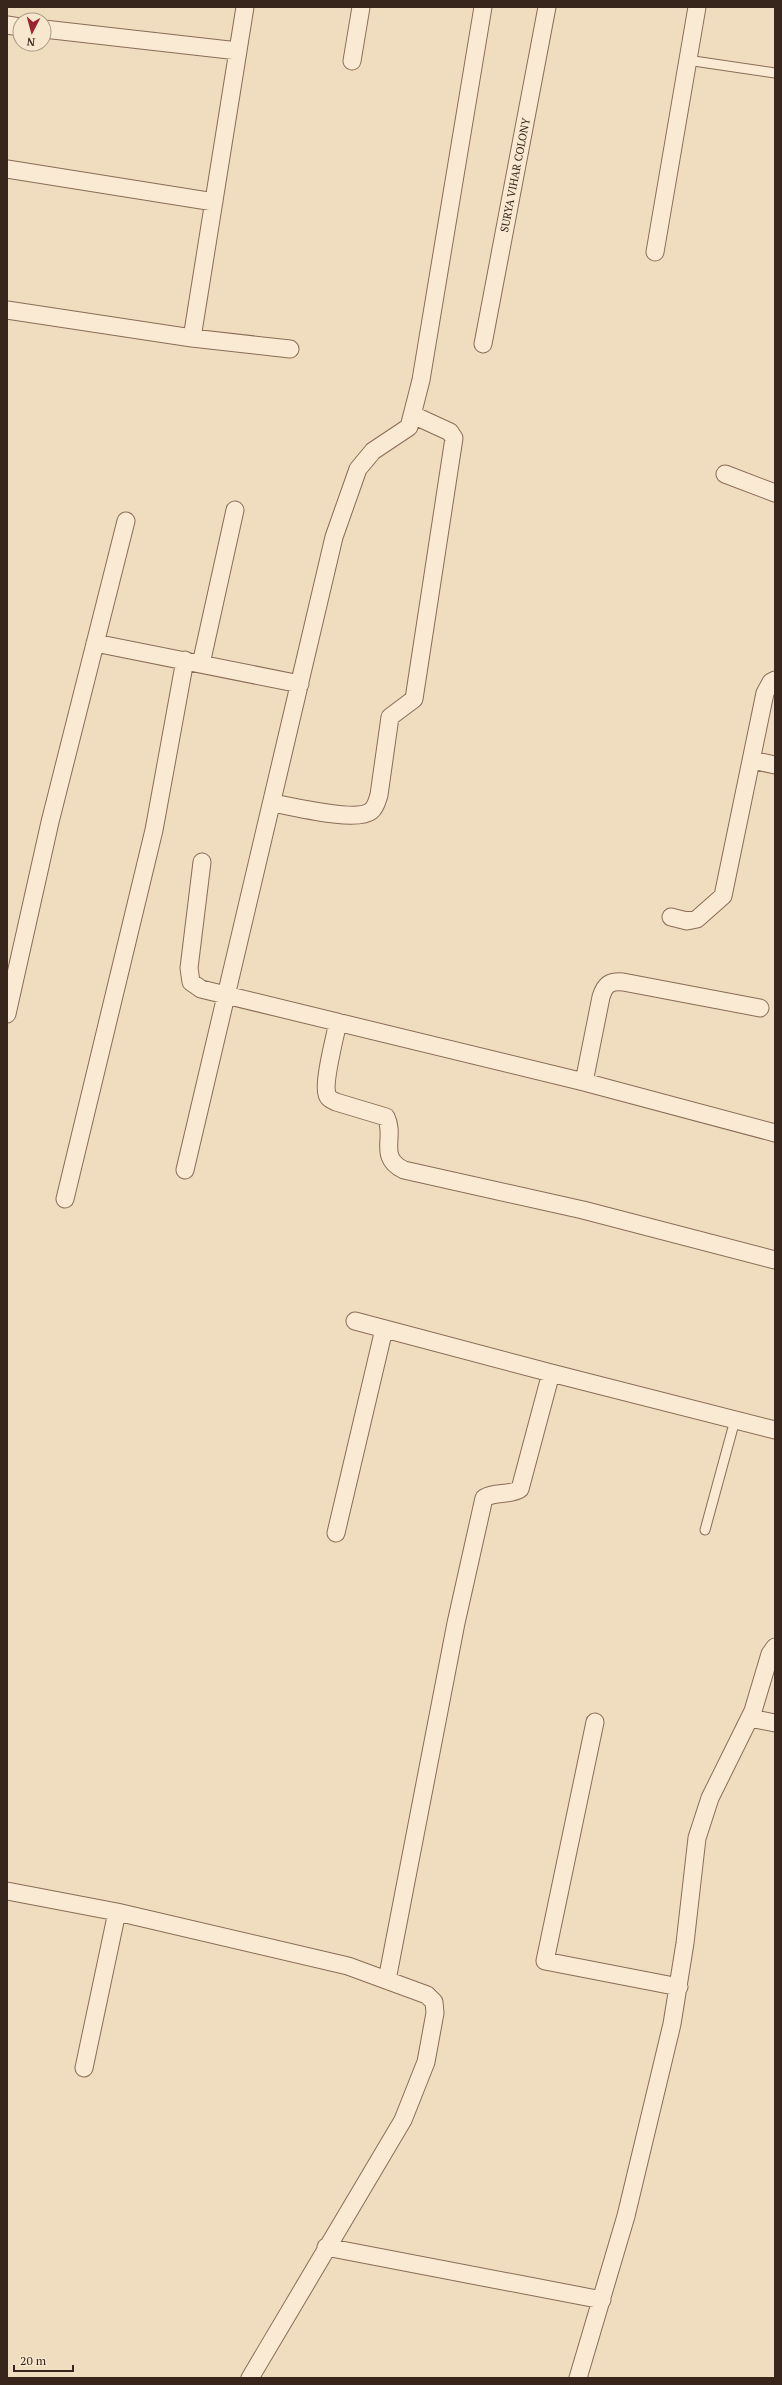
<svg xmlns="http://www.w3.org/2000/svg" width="782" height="2385" viewBox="0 0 782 2385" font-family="'PT Serif',serif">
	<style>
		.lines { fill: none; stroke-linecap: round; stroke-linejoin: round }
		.service-casing { stroke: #8a6c57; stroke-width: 11 }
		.minor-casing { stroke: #8a6c57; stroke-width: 19 }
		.service { stroke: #faead3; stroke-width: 9 }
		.minor { stroke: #faead3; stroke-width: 17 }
		.labels { text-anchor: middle; stroke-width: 3; stroke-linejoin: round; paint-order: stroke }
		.street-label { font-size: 11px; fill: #38261c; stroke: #f7e7cf }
	</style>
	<rect width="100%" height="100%" fill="#f0dcbf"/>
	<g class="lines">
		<g class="service-casing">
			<path id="service" d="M687,60L775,73
				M705,1530L735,1420"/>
		</g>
		<g class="minor-casing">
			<path id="minor" d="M7,25L20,27
				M44,29L238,51
				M352,61L361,7
				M7,169L214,202
				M655,252L697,7
				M7,310L192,338L290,349
				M192,338L245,7
				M483,344L547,7
				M725,474L775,493
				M95,643L300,684
				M201,664L235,510
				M752,760L775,765
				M272,803C292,806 356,823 371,811C376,807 377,801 379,795L390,717L414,699L454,438L450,432L413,415
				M202,862L189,968L191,982L201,989L584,1082L775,1133
				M671,917L687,921L697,919L723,896L765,693L771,682L775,680
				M7,1014L50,822L126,521
				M338,1022C335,1037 323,1082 327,1094C328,1099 332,1100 336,1102L386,1117C396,1137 377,1157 404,1170L583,1210L775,1260
				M584,1082L601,997C605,984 610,981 623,982L760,1008
				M185,1170L334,537L358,469L373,451L409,427L421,380L483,7
				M65,1199L154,830L185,660
				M355,1321L551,1373L775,1430
				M336,1533L384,1329
				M750,1718L775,1723
				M595,1722L545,1961L679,1987
				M7,1891L117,1912L348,1966L427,1995L434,2002L435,2013L426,2062L403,2120L250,2378
				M387,1980L456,1623L484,1498C496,1491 508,1496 520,1489L551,1373
				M84,2068L117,1912
				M326,2247L602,2300
				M578,2378L626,2216L672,2024L685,1943L697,1838L710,1798L753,1711L770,1654L775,1647"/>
		</g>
		<use href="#service" class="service"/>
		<use href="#minor" class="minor"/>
	</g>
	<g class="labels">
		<g class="street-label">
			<text transform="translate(515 175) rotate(-79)" y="4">SURYA VIHAR COLONY</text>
		</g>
	</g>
	<rect width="782" height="2385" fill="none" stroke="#38261c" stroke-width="16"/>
	<g transform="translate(32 32) rotate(186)"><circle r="19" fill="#f7e7cf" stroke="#ab9a87"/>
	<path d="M0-3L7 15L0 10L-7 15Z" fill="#9b2432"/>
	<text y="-6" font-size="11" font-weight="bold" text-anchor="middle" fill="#38261c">N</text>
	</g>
	<path d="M14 2365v6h59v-6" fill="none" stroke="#38261c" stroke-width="2"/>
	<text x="20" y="2365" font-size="12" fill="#38261c" stroke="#f7e7cf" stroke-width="3" paint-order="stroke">20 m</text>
</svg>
